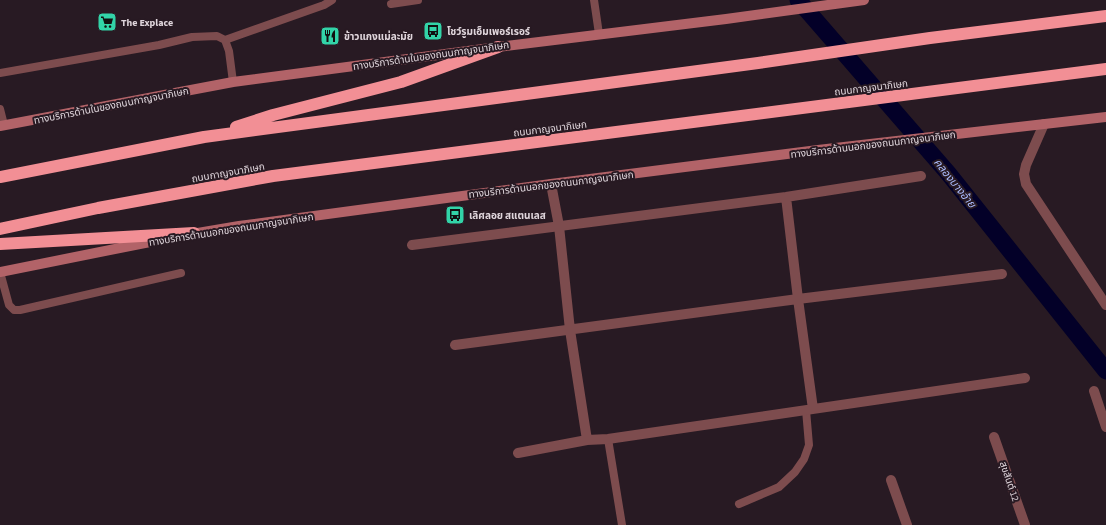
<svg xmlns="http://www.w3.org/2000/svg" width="1106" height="525" viewBox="0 0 1106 525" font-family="'Source Sans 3','Noto Sans Thai',sans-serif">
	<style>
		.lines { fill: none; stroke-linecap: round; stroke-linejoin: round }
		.canal { stroke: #030028; stroke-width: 17 }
		.lane { stroke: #7d4c4e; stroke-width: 8 }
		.street { stroke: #7d4c4e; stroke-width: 10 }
		.secondary { stroke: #b26368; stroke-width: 10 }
		.highway { stroke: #f28f95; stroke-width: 12 }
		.labels { text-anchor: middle; stroke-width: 4; stroke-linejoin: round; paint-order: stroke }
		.poi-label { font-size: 10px; font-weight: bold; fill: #e0d6dc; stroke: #281a23; text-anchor: start }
		.street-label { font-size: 10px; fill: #e0d6dc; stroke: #281a23 }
		.water-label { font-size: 11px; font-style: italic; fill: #acbdff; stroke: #281a23 }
	</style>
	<rect width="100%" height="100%" fill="#281a23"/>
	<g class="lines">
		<path class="canal" d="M798,0L948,173L1106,371"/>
		<path class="lane" d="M594,0L599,34
			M391,4L418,0
			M0,73L159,45L192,37L217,36L225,40
			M233,82L229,51L225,40L324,5L332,0
			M0,109L4,125
			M0,272L9,305L14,310H20L181,273
			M608,439L622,525
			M739,504L779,487L795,472L804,459L809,445L806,410"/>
		<path class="street" d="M1044,124L1026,165L1024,174L1026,184L1106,305
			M551,184L559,226L570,330L587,440
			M786,197L798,299L813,409
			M412,245L786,197L921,176
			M455,345L798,299L1002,274
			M1094,391L1106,427
			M994,437L1025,525
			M518,453L587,440L608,439L1025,378
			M891,480L907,525"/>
		<path class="secondary" d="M0,126L233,82L498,47L726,19L864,0
			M186,235L239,226L551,184L818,150L1106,117
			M0,272L165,239"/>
		<path class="highway" d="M236,127L273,115L401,82L498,47
			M0,177L204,137L758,63L930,38L1106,16
			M0,229L98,208L273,176L1106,69
			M0,244L194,233"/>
	</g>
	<defs>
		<g id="supermarket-square" transform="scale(1)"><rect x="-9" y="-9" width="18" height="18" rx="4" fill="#32d4a8" stroke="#281a23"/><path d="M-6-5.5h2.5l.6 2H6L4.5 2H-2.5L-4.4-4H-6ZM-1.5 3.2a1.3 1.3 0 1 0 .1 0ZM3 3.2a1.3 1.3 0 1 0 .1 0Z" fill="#111"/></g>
		<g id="bus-square" transform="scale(1)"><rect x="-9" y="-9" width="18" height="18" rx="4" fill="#32d4a8" stroke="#281a23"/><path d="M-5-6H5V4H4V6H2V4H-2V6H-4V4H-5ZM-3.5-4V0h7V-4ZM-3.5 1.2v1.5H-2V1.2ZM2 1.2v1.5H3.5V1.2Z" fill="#111"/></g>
		<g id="restaurant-square" transform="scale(1)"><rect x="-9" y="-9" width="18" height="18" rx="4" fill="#32d4a8" stroke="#281a23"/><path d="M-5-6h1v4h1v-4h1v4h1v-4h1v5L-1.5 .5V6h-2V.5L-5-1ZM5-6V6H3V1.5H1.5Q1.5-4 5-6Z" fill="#111"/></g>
	</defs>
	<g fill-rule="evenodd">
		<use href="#supermarket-square" x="107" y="22"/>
		<use href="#bus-square" x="433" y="31"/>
		<use href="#restaurant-square" x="330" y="36"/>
		<use href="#bus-square" x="455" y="215"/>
	</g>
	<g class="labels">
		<g class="poi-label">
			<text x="121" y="26">The Explace</text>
			<text x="447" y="35">โชว์รูมเอ็มเพอร์เรอร์</text>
			<text x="344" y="40">ข้าวแกงแม่ละมัย</text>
			<text x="469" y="219">เลิศลอย สแตนเลส</text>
		</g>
		<g class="street-label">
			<text transform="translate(431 55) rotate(-8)" y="4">ทางบริการด้านในของถนนกาญจนาภิเษก</text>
			<text transform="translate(871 87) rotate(-7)" y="4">ถนนกาญจนาภิเษก</text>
			<text transform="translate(111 105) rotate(-11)" y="4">ทางบริการด้านในของถนนกาญจนาภิเษก</text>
			<text transform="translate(550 128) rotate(-7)" y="4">ถนนกาญจนาภิเษก</text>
			<text transform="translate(873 144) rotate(-7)" y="4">ทางบริการด้านนอกของถนนกาญจนาภิเษก</text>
			<text transform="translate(228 172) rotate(-10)" y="4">ถนนกาญจนาภิเษก</text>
			<text transform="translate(551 184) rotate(-7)" y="4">ทางบริการด้านนอกของถนนกาญจนาภิเษก</text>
			<text transform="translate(231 229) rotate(-9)" y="4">ทางบริการด้านนอกของถนนกาญจนาภิเษก</text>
			<text transform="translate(1010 481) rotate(71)" y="4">สุขสันต์ 12</text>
		</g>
		<g class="water-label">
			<text transform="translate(955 183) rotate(51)" y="4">คลองบางอ้าย</text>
		</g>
	</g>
</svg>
